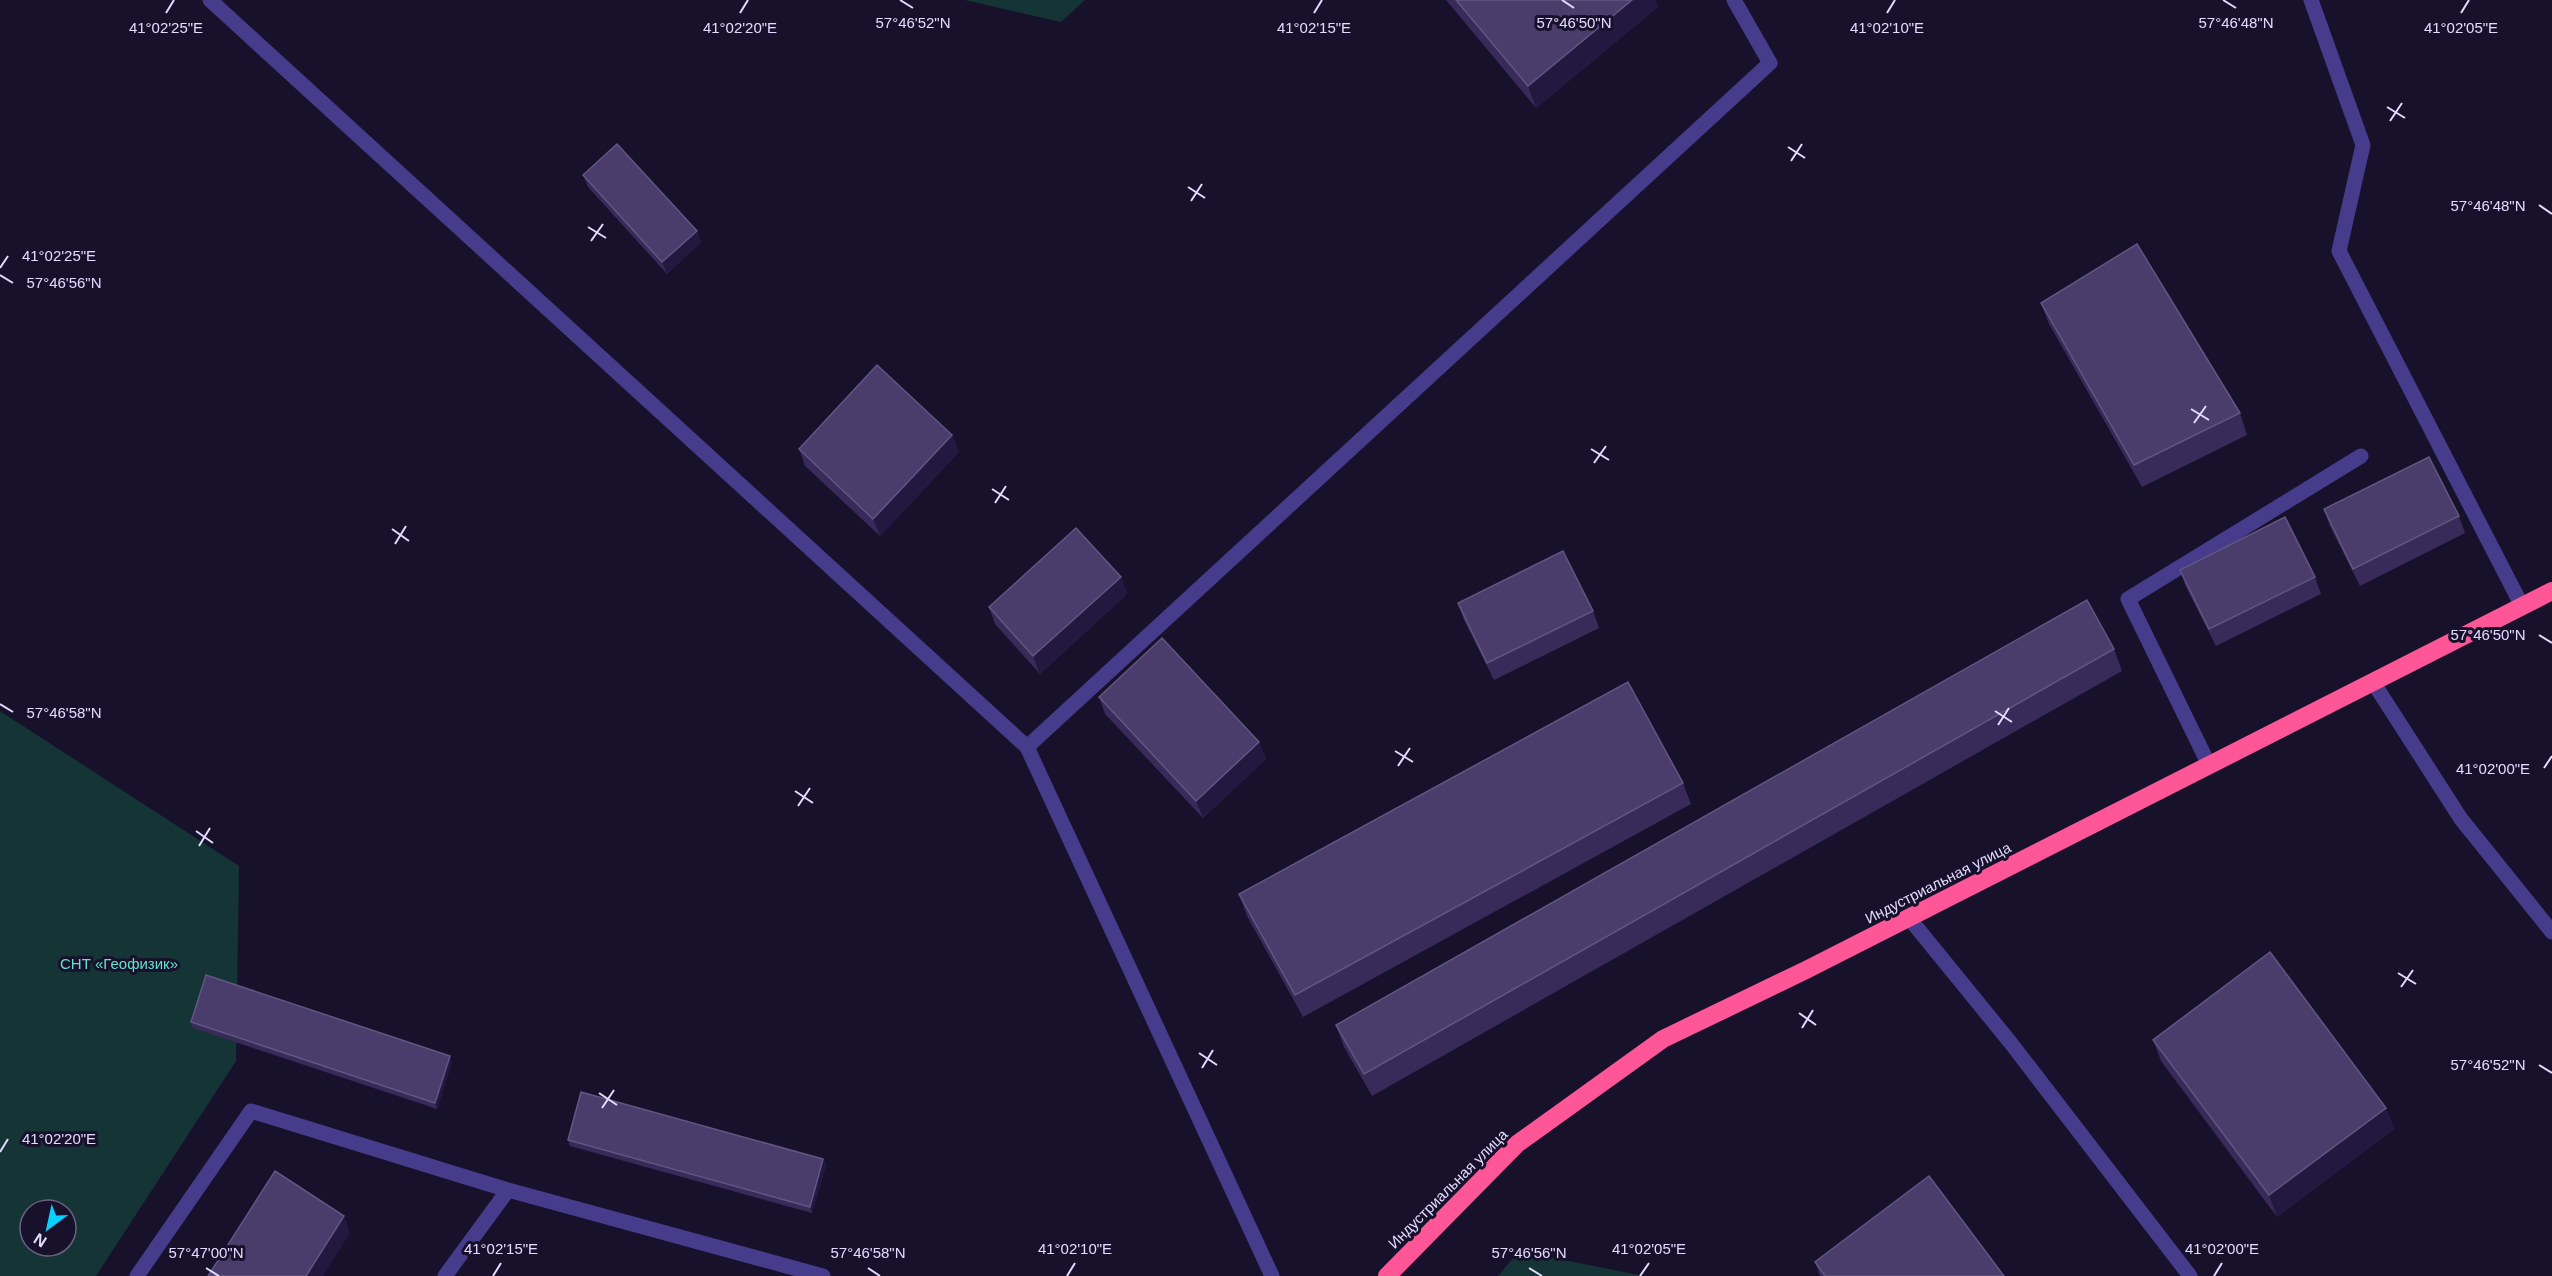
<svg xmlns="http://www.w3.org/2000/svg" width="2552" height="1276" viewBox="0 0 2552 1276" font-family="Arial,sans-serif">
	<style>
		.green { fill: #143436; fill-rule: evenodd }
		.lines { fill: none; stroke-linecap: round; stroke-linejoin: round }
		.minor { stroke: #463c8b; stroke-width: 15 }
		.highway { stroke: #ff5698; stroke-width: 18 }
		.wall { fill: #382a59 }
		.shaded-wall { fill: #231840 }
		.building { fill: #4a3d6b; stroke: #625682; stroke-width: 1.5 }
		.ticks { fill: none; stroke: #e3dbff; stroke-width: 2 }
		.labels { text-anchor: middle; stroke-width: 6; stroke-linejoin: round; paint-order: stroke }
		.street-label { font-size: 15px; fill: #e3dbff; stroke: #18112c }
		.park-label { font-size: 15px; fill: #64e2ce; stroke: #18112c }
		.ticks-label { font-size: 15px; text-anchor: middle; fill: #e3dbff; stroke: #18112c; stroke-width: 6; stroke-linejoin: round; paint-order: stroke }
	</style>
	<rect width="100%" height="100%" fill="#18112c"/>
	<path class="green" d="M965,0H1085L1061,22Z
		M0,711L239,866L236,1061L96,1276H0ZM30,1210H66V1246H30Z
		M1519,1251L1644,1276H1498Z"/>
	<g class="lines">
		<path class="minor" d="M210,0L1027,747L1272,1276
			M2311,0L2363,145L2339,251L2522,606
			M2373,682L2461,819L2552,932
			M1027,747L1770,63L1734,0
			M2209,765L2128,599L2361,456
			M1909,918L2010,1042L2190,1276
			M137,1276L251,1111L508,1190L823,1276
			M445,1276L508,1190"/>
		<path class="highway" d="M1387,1276L1517,1144L1663,1039L1806,970L2552,591"/>
	</g>
	<path class="wall" d="M1446,0H1655L1658,7L1536,108Z
		M583,175L697,231L701,242L667,274L588,187Z
		M2041,303L2240,413L2247,435L2142,487L2049,324Z
		M952,435L959,452L880,536L805,466L799,449Z
		M2324,509L2459,516L2465,533L2360,586L2330,526Z
		M2180,570L2315,577L2321,594L2216,646L2186,587Z
		M1121,577L1127,594L1040,674L995,624L989,607Z
		M1458,603L1593,611L1599,628L1494,680L1464,620Z
		M2114,649L2122,671L1372,1096L1344,1047L1336,1025Z
		M1099,697L1259,742L1266,759L1203,818L1105,714Z
		M1683,783L1691,804L1303,1017L1247,916L1239,894Z
		M191,1022L452,1062L437,1109L193,1028Z
		M2153,1040L2386,1108L2394,1129L2277,1217L2161,1061Z
		M568,1140L823,1159L826,1165L812,1213L570,1146Z
		M1815,1262L2004,1276H1820Z"/>
	<path class="shaded-wall" d="M1632,0H1655L1658,7L1536,108L1528,86Z
		M697,231L701,242L667,274L662,262Z
		M952,435L959,452L880,536L873,519Z
		M1121,577L1127,594L1040,674L1033,656Z
		M1259,742L1266,759L1203,818L1196,801Z
		M450,1056L452,1062L437,1109L435,1103Z
		M2386,1108L2394,1129L2277,1217L2269,1195Z
		M823,1159L826,1165L812,1213L810,1207Z
		M344,1216L350,1233L323,1276H306Z"/>
	<path class="building" d="M1456,0H1632L1528,86Z
		M617,144L697,231L662,262L583,175Z
		M2137,244L2240,413L2134,465L2041,303Z
		M877,365L952,435L873,519L799,449Z
		M2429,457L2459,516L2353,569L2324,509Z
		M2285,517L2315,577L2209,629L2180,570Z
		M1076,528L1121,577L1033,656L989,607Z
		M1563,551L1593,611L1487,663L1458,603Z
		M2087,600L2114,649L1364,1074L1336,1025Z
		M1162,638L1259,742L1196,801L1099,697Z
		M1628,682L1683,783L1295,995L1239,894Z
		M2270,952L2386,1108L2269,1195L2153,1040Z
		M206,975L450,1056L435,1103L191,1022Z
		M581,1092L823,1159L810,1207L568,1140Z
		M275,1171L344,1216L306,1276H208Z
		M1929,1176L2004,1276H1825L1815,1262Z"/>
	<path class="ticks" d="M900,0L913,8M1562,0L1574,8M2223,0L2236,8M166,13L174,0M740,13L748,0M1314,13L1322,0M1887,13L1895,0M2461,13L2469,0M2387,107L2405,118M2390,121L2402,103M1788,147L1805,158M1791,161L1802,144M1188,187L1205,198M1191,201L1202,184M2539,205L2552,214M588,227L606,238M591,241L603,224M0,268L8,256M0,275L13,283M2191,409L2209,420M2194,423L2206,406M1591,449L1609,460M1594,463L1606,446M992,489L1009,500M995,503L1006,486M392,529L409,541M395,544L406,526M2539,635L2552,643M0,704L13,712M1995,711L2012,722M1998,725L2009,708M1395,751L1413,762M1398,766L1410,748M2544,768L2552,756M795,791L813,803M798,806L810,788M196,831L213,843M199,846L210,828M2398,973L2416,984M2401,987L2413,970M1799,1013L1816,1025M1802,1028L1813,1010M1199,1053L1217,1065M2539,1065L2552,1073M1202,1068L1213,1050M599,1093L617,1105M602,1108L614,1090M0,1152L8,1139M206,1268L219,1276M868,1268L880,1276M1529,1268L1542,1276M493,1276L501,1263M1067,1276L1075,1263M1640,1276L1649,1263M2214,1276L2222,1263"/>
	<g class="labels">
		<g class="street-label">
			<text transform="translate(1938 883) rotate(-27)" y="5">Индустриальная улица</text>
			<text transform="translate(1448 1189) rotate(-45)" y="5">Индустриальная улица</text>
		</g>
		<g class="park-label">
			<text x="119" y="969">СНТ «Геофизик»</text>
		</g>
	</g>
	<g class="ticks-label">
		<text x="913" y="28">57°46'52"N</text>
		<text x="1574" y="28">57°46'50"N</text>
		<text x="2236" y="28">57°46'48"N</text>
		<text x="2461" y="33">41°02'05"E</text>
		<text x="166" y="33">41°02'25"E</text>
		<text x="740" y="33">41°02'20"E</text>
		<text x="1314" y="33">41°02'15"E</text>
		<text x="1887" y="33">41°02'10"E</text>
		<text x="2488" y="211">57°46'48"N</text>
		<text x="59" y="261">41°02'25"E</text>
		<text x="64" y="288">57°46'56"N</text>
		<text x="2488" y="640">57°46'50"N</text>
		<text x="64" y="718">57°46'58"N</text>
		<text x="2493" y="774">41°02'00"E</text>
		<text x="2488" y="1070">57°46'52"N</text>
		<text x="59" y="1144">41°02'20"E</text>
		<text x="501" y="1254">41°02'15"E</text>
		<text x="1075" y="1254">41°02'10"E</text>
		<text x="1649" y="1254">41°02'05"E</text>
		<text x="2222" y="1254">41°02'00"E</text>
		<text x="206" y="1258">57°47'00"N</text>
		<text x="868" y="1258">57°46'58"N</text>
		<text x="1529" y="1258">57°46'56"N</text>
	</g>
	<g transform="translate(48 1228) rotate(213)"><circle r="28" fill="#18112c" stroke="#696280" stroke-width="1.5"/>
	<path d="M0-4.5L10 22L0 15L-10 22Z" fill="#07d0ff"/>
	<text y="-9" font-size="16" font-weight="bold" text-anchor="middle" fill="#e3dbff">N</text>
	</g>
</svg>
